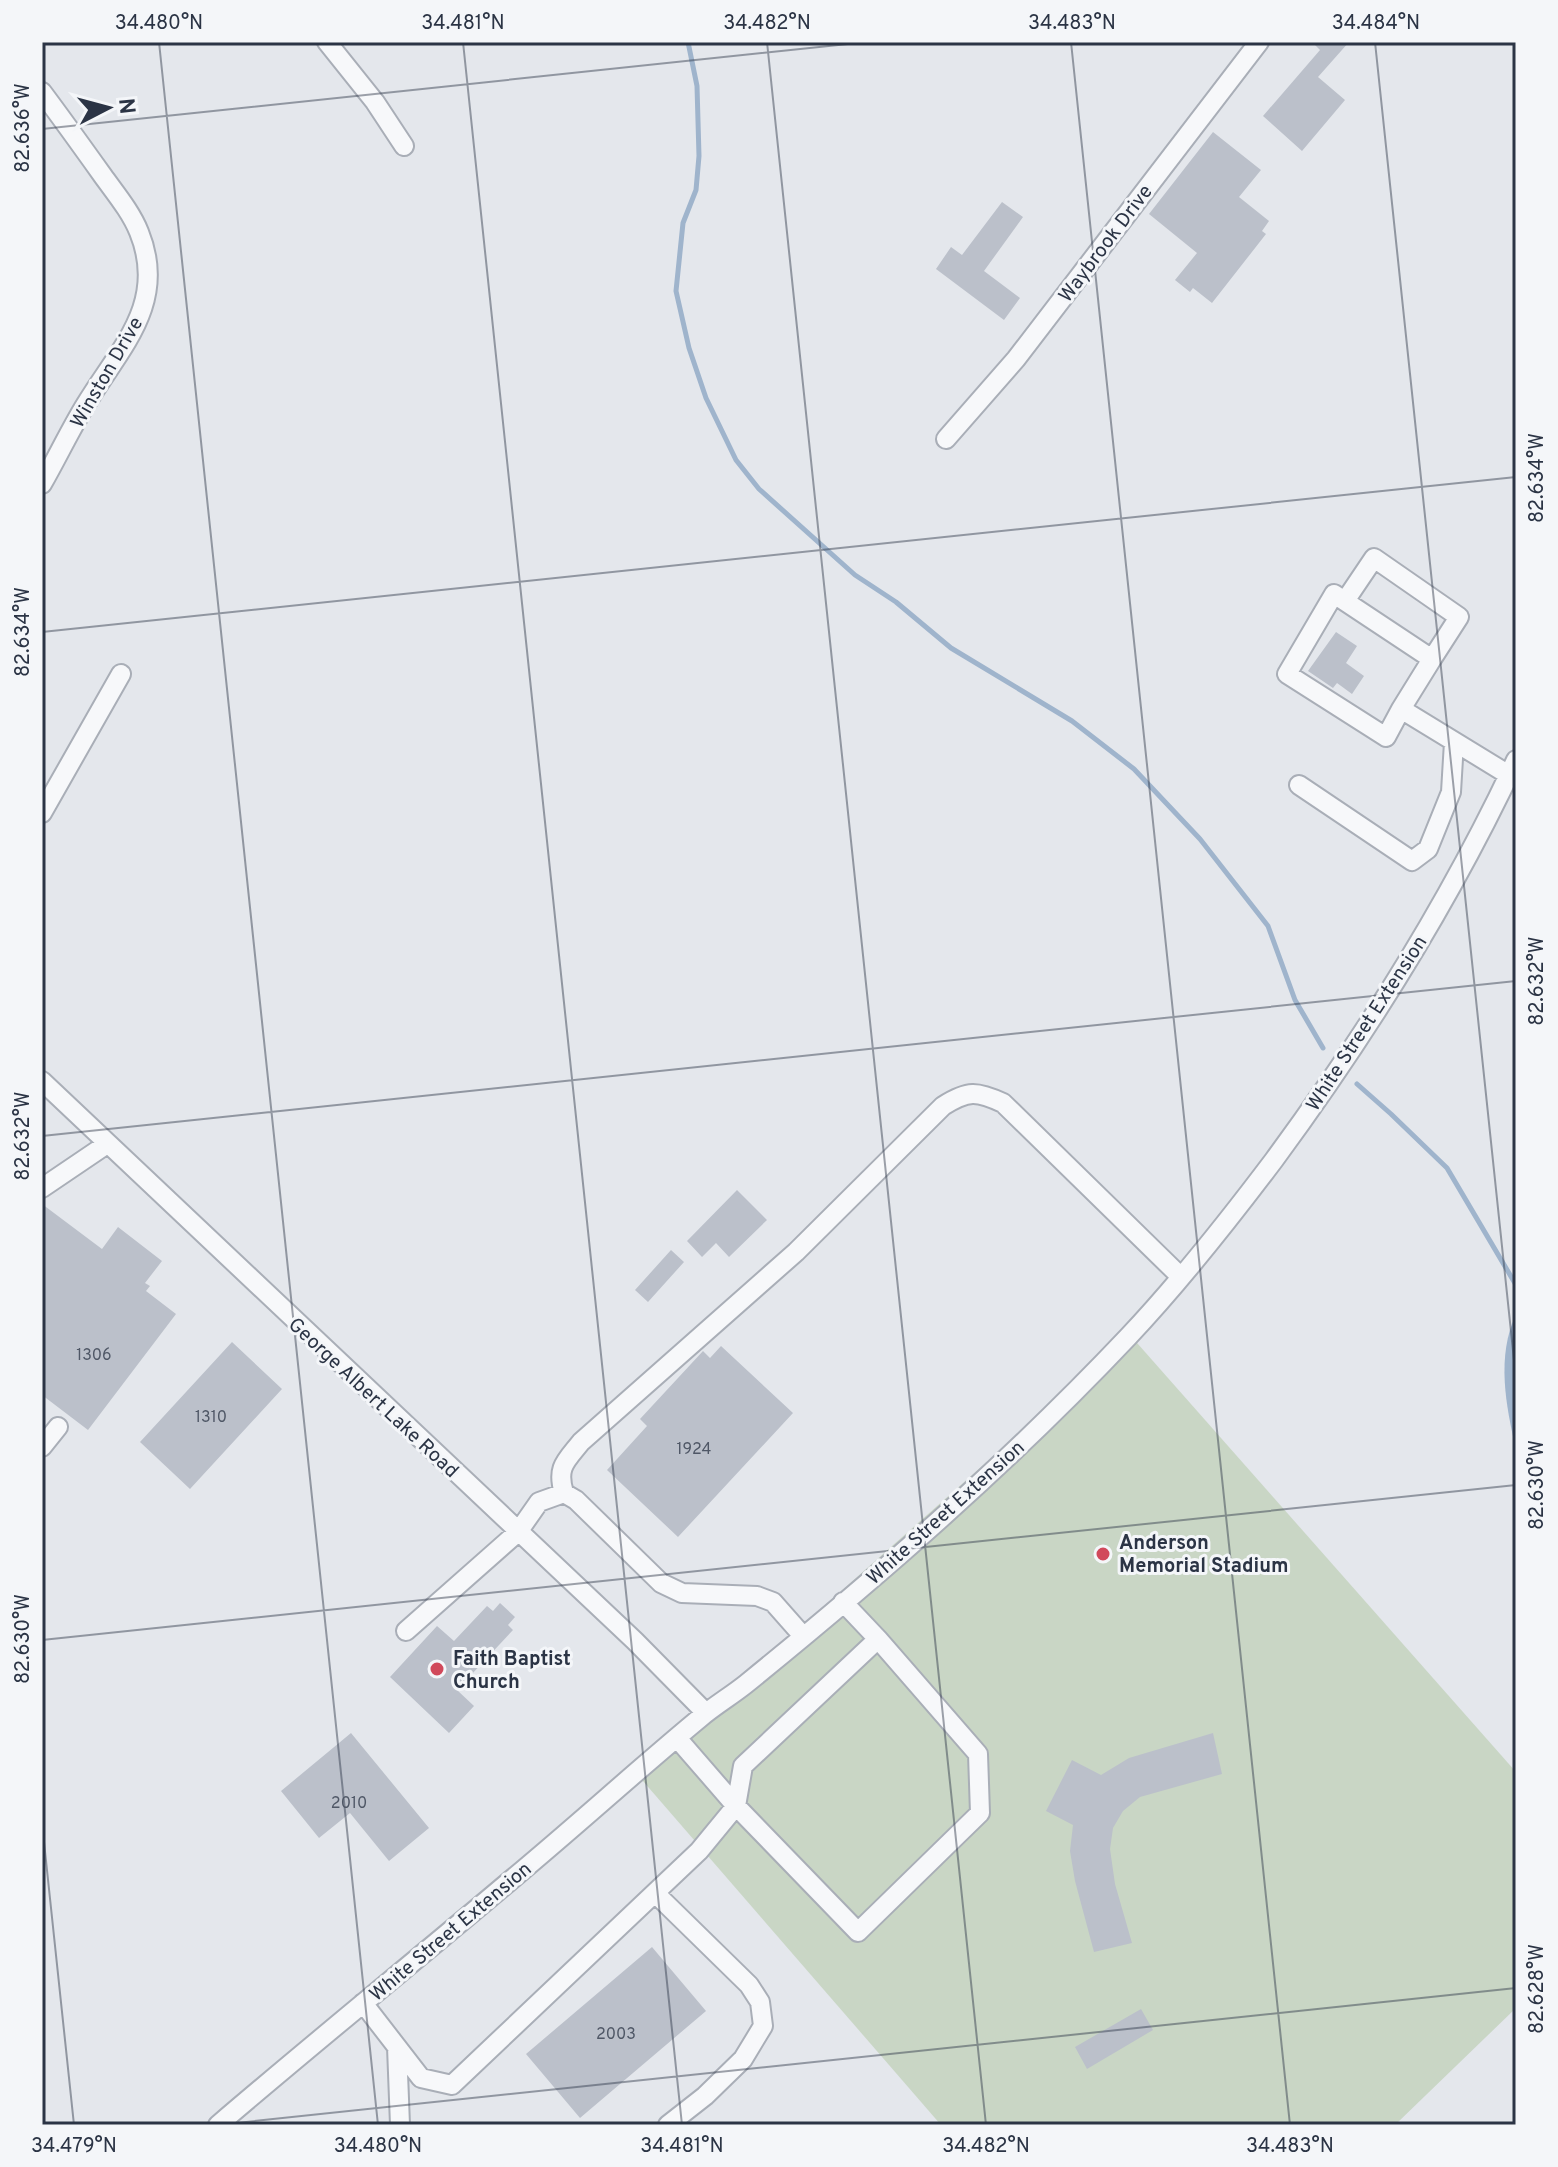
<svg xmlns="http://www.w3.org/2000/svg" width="1558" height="2167" viewBox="0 0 1558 2167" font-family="Overpass,sans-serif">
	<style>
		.green { fill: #c9d6c5 }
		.water { fill: #9fb4cc }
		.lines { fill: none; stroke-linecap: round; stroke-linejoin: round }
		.stream { stroke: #9fb4cc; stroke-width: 5 }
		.building { fill: #bbc0ca }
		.minor-casing { stroke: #a9aeb7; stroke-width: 22 }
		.minor { stroke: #f7f8fa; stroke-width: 18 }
		.ticks { fill: none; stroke: #2b3445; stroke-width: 2; stroke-opacity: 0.45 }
		.poi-dot { fill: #d1495b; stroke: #f4f6f9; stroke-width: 3 }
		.labels { text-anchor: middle; stroke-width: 6; stroke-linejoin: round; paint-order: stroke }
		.number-label { font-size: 16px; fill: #4f5766 }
		.street-label { font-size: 20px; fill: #2b3445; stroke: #f4f6f9 }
		.poi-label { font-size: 20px; font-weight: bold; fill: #2b3445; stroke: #f4f6f9; text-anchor: start }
		.neatline { fill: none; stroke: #2b3445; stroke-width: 3 }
		.ticks-label { font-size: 20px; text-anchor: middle; fill: #2b3445 }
	</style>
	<rect width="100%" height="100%" fill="#e4e7ec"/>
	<path class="green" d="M1130,1335L1516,1772V2008L1395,2125H941L636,1773Z"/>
	<path class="water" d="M1516,1314V1450C1506,1406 1496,1357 1516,1314Z"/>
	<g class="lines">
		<path class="stream" d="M688,42L697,86L699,156L696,190L683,223L676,291L689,348L706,398L736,460L759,489L855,575L896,602L951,648L1072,721L1134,769L1200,839L1268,926L1295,1000L1323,1048
			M1357,1084L1391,1114L1447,1168L1516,1285"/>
	</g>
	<path class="building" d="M1312,42H1349L1318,77L1345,100L1302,151L1263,116L1320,50Z
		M1213,132L1261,170L1239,197L1269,221L1262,231L1266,234L1212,303L1193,288L1190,292L1175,280L1197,253L1149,214Z
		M1002,202L1023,217L984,271L1020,298L1004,320L936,269L951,247L962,255Z
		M1336,632L1357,646L1346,663L1364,676L1352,694L1337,683L1333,688L1308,671Z
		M737,1190L767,1220L729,1257L716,1243L702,1257L687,1241Z
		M42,1204L102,1249L118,1227L162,1261L145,1283L150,1286L146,1291L176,1314L88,1430L42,1395Z
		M671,1250L684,1262L648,1302L635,1290Z
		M232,1342L282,1389L190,1489L140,1442Z
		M721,1346L793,1413L678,1537L607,1470L647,1426L640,1419L703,1351L710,1358Z
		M500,1603L515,1617L508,1625L513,1630L457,1690L474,1706L449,1733L390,1677L437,1626L454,1641L487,1606L493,1611Z
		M351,1733L429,1828L389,1861L350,1813L319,1838L281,1791Z
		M1213,1733L1222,1774L1140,1797L1123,1811L1113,1828L1110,1849L1115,1884L1132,1943L1094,1952L1075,1881L1070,1851L1073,1825L1046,1811L1072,1760L1101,1775L1129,1758Z
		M652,1947L706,2011L580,2118L526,2054Z
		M1141,2009L1153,2030L1087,2069L1075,2047Z"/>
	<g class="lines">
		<g class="minor-casing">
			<path id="minor" d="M327,42L375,102L404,146
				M42,92C63,120 83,148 103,176C116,194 131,212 139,232C168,303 120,348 86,404C70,430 57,458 42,484
				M946,439L1016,359L1259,42
				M1345,601L1374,558L1459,617L1432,659
				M1401,709L1386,737L1287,674L1334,594L1432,659L1401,709L1509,775
				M1299,785L1412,861L1428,849L1451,792L1454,742
				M42,813L121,674
				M42,1081L635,1641L706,1713
				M42,1188L107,1144
				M42,1447L58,1427
				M564,1493C556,1467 566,1461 581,1442L796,1252L943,1106C968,1090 977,1091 1003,1103L1181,1277
				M406,1631L518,1532L539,1502L564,1493L576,1500L661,1583L682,1593L757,1596L773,1602L803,1636
				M677,1738L736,1806L858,1932L980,1813L978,1754L878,1639
				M655,1893L749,1985L760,2002L763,2026L743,2059L705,2096L668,2125
				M363,2003L421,2078L452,2085L699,1851L736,1806L743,1766L878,1639L843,1602
				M397,2047L400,2125
				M218,2125C315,2042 414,1962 511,1880C575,1827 636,1771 700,1718C714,1706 731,1696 746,1684C879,1576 1010,1462 1128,1337C1180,1282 1228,1221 1274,1160C1366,1035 1450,901 1516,760"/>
		</g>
		<use href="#minor" class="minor"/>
	</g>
	<path class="ticks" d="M159,42L378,2125M463,42L682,2125M767,42L986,2125M1071,42L1290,2125M1375,42L1516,1379M42,129L867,42M42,632L1516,477M42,1136L1516,981M42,1640L1516,1485M42,1823L74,2125M217,2125L1516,1988"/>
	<g class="poi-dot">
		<circle cx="1103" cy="1554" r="8"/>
		<circle cx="437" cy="1669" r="8"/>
	</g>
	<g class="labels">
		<g class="number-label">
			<text x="94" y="1360">1306</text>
			<text x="211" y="1422">1310</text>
			<text x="694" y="1454">1924</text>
			<text x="349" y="1808">2010</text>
			<text x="616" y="2039">2003</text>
		</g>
		<g class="street-label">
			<text transform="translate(1105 243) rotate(-53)" y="7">Waybrook Drive</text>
			<text transform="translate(106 372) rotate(-60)" y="7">Winston Drive</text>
			<text transform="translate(1366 1023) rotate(-57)" y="7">White Street Extension</text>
			<text transform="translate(374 1397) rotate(43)" y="7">George Albert Lake Road</text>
			<text transform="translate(945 1512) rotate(-42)" y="7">White Street Extension</text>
			<text transform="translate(450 1931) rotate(-40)" y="7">White Street Extension</text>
		</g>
		<g class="poi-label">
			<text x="1119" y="1549">Anderson<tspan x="1119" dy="23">Memorial Stadium</tspan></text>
			<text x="453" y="1665">Faith Baptist<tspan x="453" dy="23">Church</tspan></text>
		</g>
	</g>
	<rect width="1558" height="2167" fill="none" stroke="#f4f6f9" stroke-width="88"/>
	<g transform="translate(108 108) rotate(84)" stroke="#f4f6f9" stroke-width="6" paint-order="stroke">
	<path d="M0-6L14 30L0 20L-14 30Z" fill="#2b3445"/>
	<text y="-12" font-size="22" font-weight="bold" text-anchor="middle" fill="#2b3445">N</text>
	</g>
	<rect x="44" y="44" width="1470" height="2079" class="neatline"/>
	<g class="ticks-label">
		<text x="159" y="29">34.480°N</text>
		<text x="463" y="29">34.481°N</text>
		<text x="767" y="29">34.482°N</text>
		<text x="1072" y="29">34.483°N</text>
		<text x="1376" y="29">34.484°N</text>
		<text transform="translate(22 128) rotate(-90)" y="7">82.636°W</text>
		<text transform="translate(1536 478) rotate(-90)" y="7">82.634°W</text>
		<text transform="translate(22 632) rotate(-90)" y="7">82.634°W</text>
		<text transform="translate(1536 981) rotate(-90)" y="7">82.632°W</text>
		<text transform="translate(22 1136) rotate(-90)" y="7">82.632°W</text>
		<text transform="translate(1536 1485) rotate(-90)" y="7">82.630°W</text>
		<text transform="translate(22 1639) rotate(-90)" y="7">82.630°W</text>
		<text transform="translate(1536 1989) rotate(-90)" y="7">82.628°W</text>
		<text x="74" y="2152">34.479°N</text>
		<text x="378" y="2152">34.480°N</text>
		<text x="682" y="2152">34.481°N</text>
		<text x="986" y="2152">34.482°N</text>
		<text x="1290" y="2152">34.483°N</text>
	</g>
</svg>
